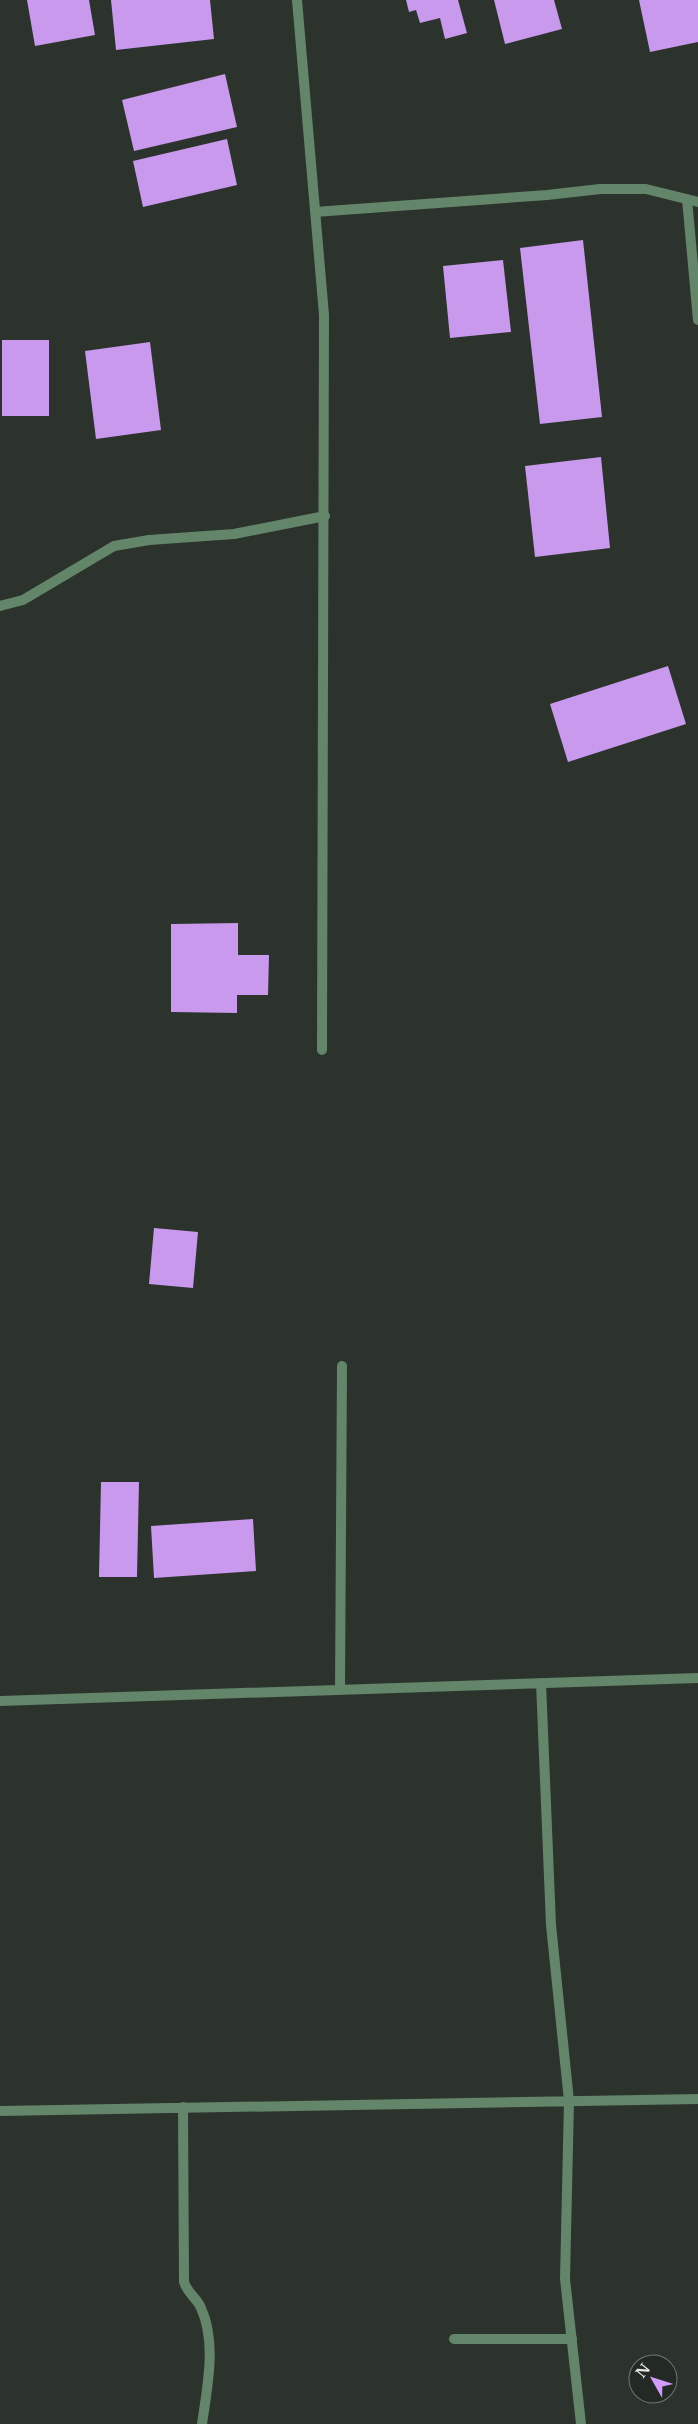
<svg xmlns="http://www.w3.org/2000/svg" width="698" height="2424" viewBox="0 0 698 2424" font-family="'Libre Baskerville',serif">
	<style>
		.building { fill: #c899ec }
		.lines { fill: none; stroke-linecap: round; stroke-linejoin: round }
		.lane { stroke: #638569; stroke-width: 10 }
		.street { stroke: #638569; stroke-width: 10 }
	</style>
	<rect width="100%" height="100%" fill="#2c332d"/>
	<path class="building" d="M27,0H89L95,35L35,46Z
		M111,0H210L214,39L116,50Z
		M406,0H458L467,33L445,39L440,18L420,23L416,10L409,12Z
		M494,0H554L562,29L505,44Z
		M639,0H698V42L650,52Z
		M225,74L237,127L134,151L122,100Z
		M227,139L237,185L143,207L133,161Z
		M583,240L602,417L540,424L520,248Z
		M503,260L511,332L450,338L443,266Z
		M2,340H49V416H2Z
		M150,342L161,430L96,439L85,351Z
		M601,457L610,548L535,557L525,466Z
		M668,666L686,724L568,762L550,704Z
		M238,923V955H269L268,995H237V1013L171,1012V924Z
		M154,1228L198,1232L193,1288L149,1284Z
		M101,1482H139L137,1577H99Z
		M253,1519L256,1571L154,1578L151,1526Z"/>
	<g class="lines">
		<path class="lane" d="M454,2339H572"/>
		<path class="street" d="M297,0L324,315L322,1050
			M687,199L698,320
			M315,212L547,195L600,189H646L698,202
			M0,606L23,600L114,546L149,540L234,534L325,516
			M541,1683L551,1925L569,2101L565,2279L581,2424
			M340,1690L342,1366
			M0,1701L698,1678
			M183,2107L184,2282C188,2294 197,2298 201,2308C217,2343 207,2388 202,2424
			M0,2111L698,2099"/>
	</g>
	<g transform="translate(653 2379) rotate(309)"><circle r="24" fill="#232924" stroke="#717671"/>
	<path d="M0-4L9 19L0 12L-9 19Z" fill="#d39cfc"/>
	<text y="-8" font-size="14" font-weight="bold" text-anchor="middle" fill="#e5e9e5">N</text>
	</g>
</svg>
